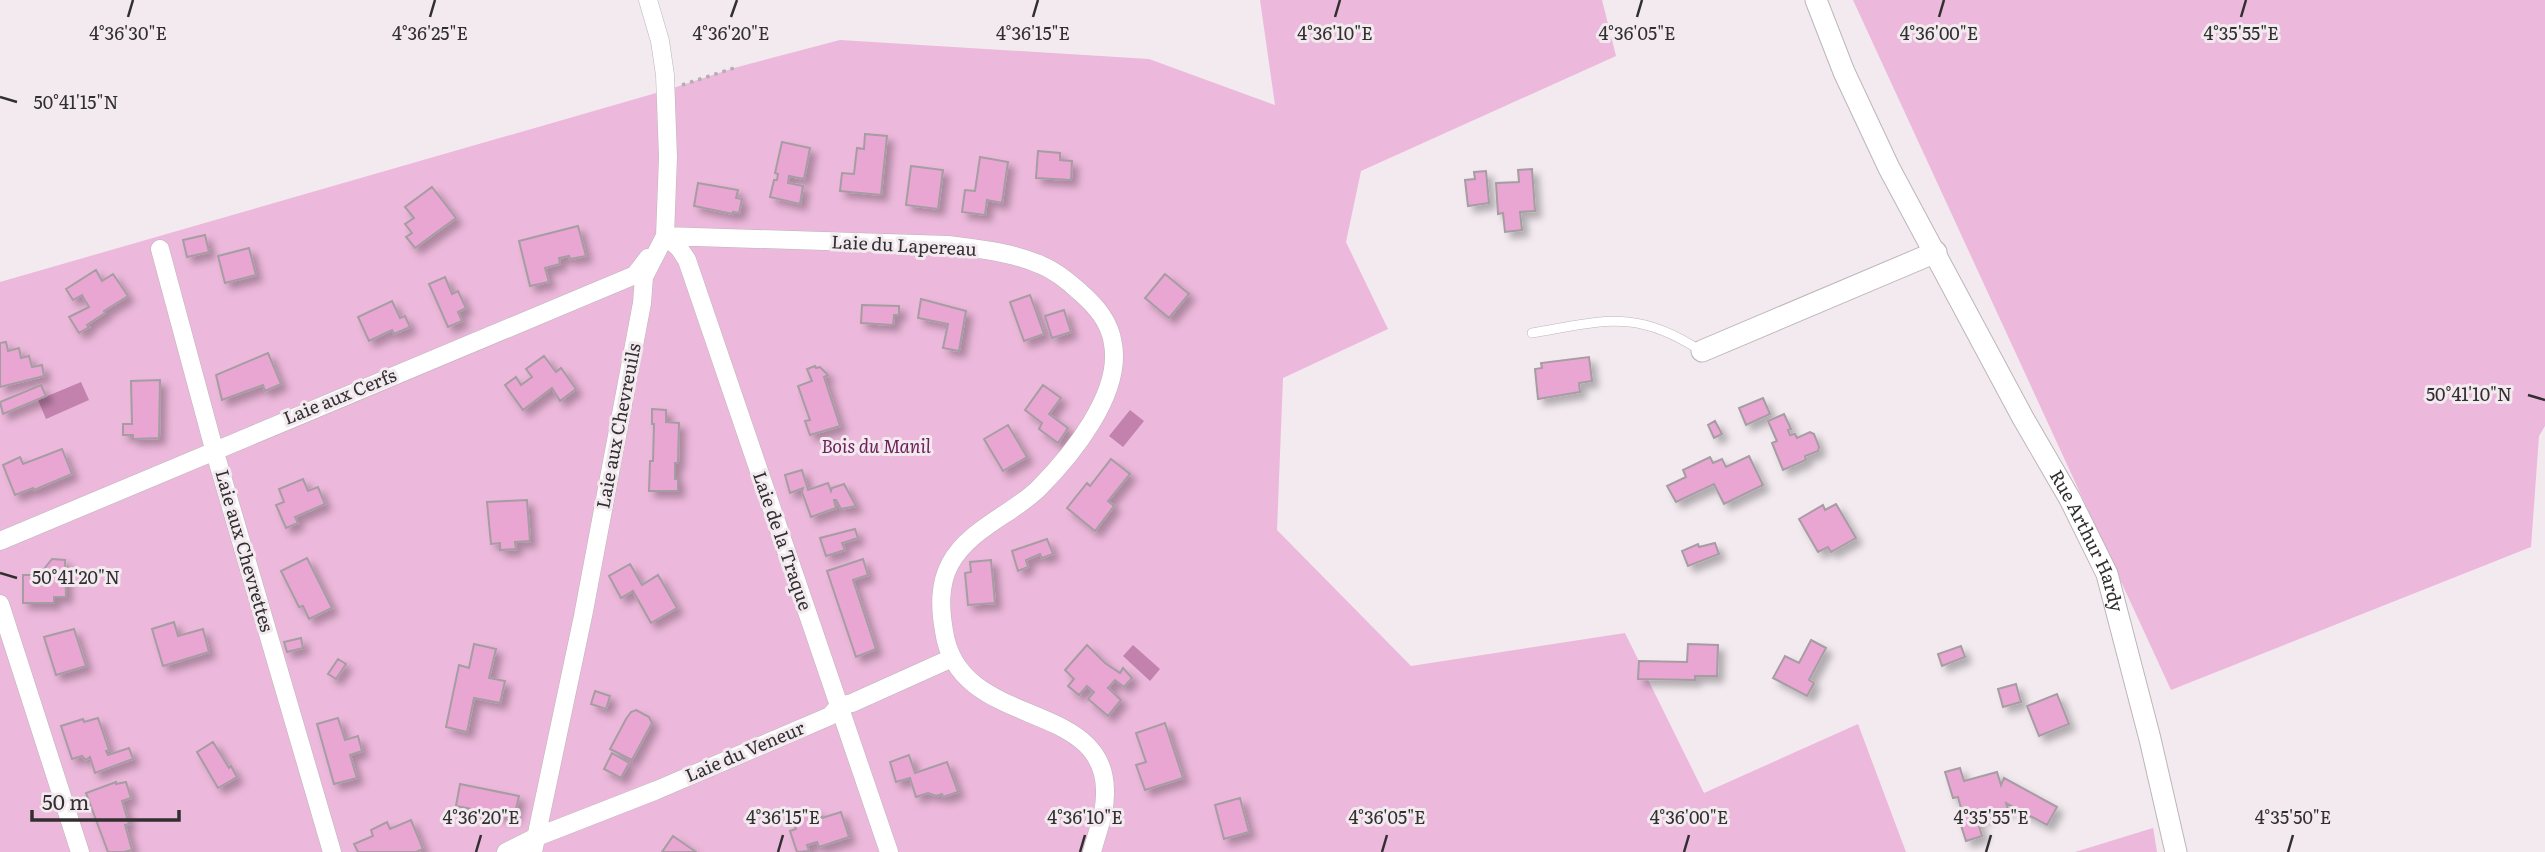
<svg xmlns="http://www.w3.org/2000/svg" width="2545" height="852" viewBox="0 0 2545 852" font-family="Literata,serif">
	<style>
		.green { fill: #ecb8db }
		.water { fill: #c382ae }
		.building { fill: #e9a6d3; stroke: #a59da2; stroke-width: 2; filter: url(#shadow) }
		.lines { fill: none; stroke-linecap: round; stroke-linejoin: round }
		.service-casing { stroke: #bdb5ba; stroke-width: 10 }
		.minor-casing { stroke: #bdb5ba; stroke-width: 19 }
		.tertiary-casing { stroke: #bdb5ba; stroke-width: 23 }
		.path { stroke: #b4aeb2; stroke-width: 3.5; stroke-dasharray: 3.5 5; stroke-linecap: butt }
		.service { stroke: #fff; stroke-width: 9 }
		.minor { stroke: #fff; stroke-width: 18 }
		.tertiary { stroke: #fff; stroke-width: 21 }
		.ticks { fill: none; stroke: #322f31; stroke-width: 2.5 }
		.labels { text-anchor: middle; stroke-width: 6; stroke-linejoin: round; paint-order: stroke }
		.street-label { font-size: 18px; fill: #322f31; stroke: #f2eaef }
		.park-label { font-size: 18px; font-style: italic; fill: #6e215b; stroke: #f2eaef }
		.ticks-label { font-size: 18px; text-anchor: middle; fill: #322f31; stroke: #f2eaef; stroke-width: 6; stroke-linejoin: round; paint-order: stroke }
	</style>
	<defs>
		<filter id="shadow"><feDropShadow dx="6" dy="6" stdDeviation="3.5" flood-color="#0004"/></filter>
	</defs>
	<rect width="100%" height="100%" fill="#f2eaef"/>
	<path class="green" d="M1260,0H1602L1616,56L1361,171L1346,242L1388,329L1283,378L1277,530L1411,666L1625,633L1704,793L1858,724L1906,852H0V282L670,89L734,68L840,40L1149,59L1275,105Z
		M1853,0H2545V426L2539,436L2531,547L2171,690Z
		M2153,827L2157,852H2075L2153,828Z"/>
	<path class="water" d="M81,382L89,400L46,419L38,400Z
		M1130,410L1144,421L1123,447L1109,436Z
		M1133,645L1160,669L1150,681L1123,656Z"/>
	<path class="building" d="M865,134L887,136L881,195L840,191L842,173L854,174L857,148L864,149Z
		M782,142L810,148L804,179L789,176L788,183L803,186L800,204L770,197L774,180H777L778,174L775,173Z
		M1038,151L1060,153V160L1072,161L1071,180L1036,178Z
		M980,157L1008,162L1002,203L987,200L985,215L962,212L965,190L975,191Z
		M911,166L943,170L938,209L906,205Z
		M1532,169L1535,211L1520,212L1522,230L1505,232L1503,213L1498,214L1496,183L1519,182L1518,170Z
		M1486,171L1489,203L1468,206L1465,180L1475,179L1474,172Z
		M698,183L738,190L736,198L742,199L739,213L733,212V214L694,206Z
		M432,187L456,218L415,248L406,237L412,233L405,224L414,218L405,207Z
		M578,226L586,256L570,259L569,256L559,258L560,264L545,268L549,282L530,286L519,241Z
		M205,235L209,252L187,257L183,240Z
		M249,248L256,275L225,283L218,256Z
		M96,270L102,281L113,274L128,296L104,311L105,313L87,325L89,327L79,333L69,317L89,307L82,295L73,300L66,289Z
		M1165,274L1189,294L1169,318L1145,298Z
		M445,277L452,294L458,291L466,308L458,312L462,321L448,327L429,284Z
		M1030,295L1044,334L1024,341L1010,302Z
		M921,299L966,311L959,351L943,348L948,324L918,318Z
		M392,301L400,318L405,316L410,327L394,334L392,330L369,341L358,317Z
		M862,305L899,306V315H894L893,325L861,323Z
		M1064,310L1071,332L1052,338L1045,316Z
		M6,342L8,351L19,348L21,358L29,356L32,367L42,365L44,376L0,387V343Z
		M268,353L281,384L265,391L263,385L222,400L216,375Z
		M544,356L556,372L561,368L576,389L560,401L552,388L523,410L505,385L516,377L521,385L532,377L526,369Z
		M1589,357L1592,381L1579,383L1580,392L1538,399L1535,369L1542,368L1541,363Z
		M815,366L816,368L820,367L828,375L824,377L840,426L810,435L805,421L810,420L798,386L812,381L807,369Z
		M160,380L159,438L133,439V435H123V424H132L131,381Z
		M41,385L46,396L3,414L0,402Z
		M1043,385L1061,398L1049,414L1068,428L1058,443L1039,429L1042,423L1025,410Z
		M1763,398L1770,414L1746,425L1739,408Z
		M652,409L666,410V422L679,423L678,463H675V479H678V491H649L650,461H653L654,424H652Z
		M1784,414L1791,429L1788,430L1790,435L1795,434L1797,438L1810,432L1814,434L1819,447L1818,451L1805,456L1806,460L1783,470L1772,443L1777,441L1768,421Z
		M1715,421L1722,434L1714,438L1708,425Z
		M1008,425L1027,457L1003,471L984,439Z
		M62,449L72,474L34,490L33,488L15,495L3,465L20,457L23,464Z
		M1749,456L1763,485L1724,504L1714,484L1676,502L1667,486L1686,477L1683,470L1710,457L1713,463L1722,459L1726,467Z
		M1111,459L1130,474L1108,501L1114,506L1095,531L1067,508L1087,483L1090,486Z
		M802,470L808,490L828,483L831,491L832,488L844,484L856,506L841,509L836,500H834L836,508L811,517L802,492L803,488L790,493L785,475Z
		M303,479L308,491L318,487L325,504L295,517L298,523L286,528L276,505L284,502L279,489Z
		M527,500L530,541L515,542L516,549L500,550V543L491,544L487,502Z
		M1836,504L1856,538L1831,552L1828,547L1818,552L1799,519L1823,505L1825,510Z
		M855,529L858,538L842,543L845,550L826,556L820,538Z
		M1047,539L1053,554L1042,558L1040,554L1026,560L1028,567L1018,571L1012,551Z
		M1715,543L1719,554L1688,566L1682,551L1698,544L1699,547Z
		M307,558L332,608L309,619L303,606L299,607L281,571Z
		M52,559L65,560L66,597H54V603H23V575H44V569Z
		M863,559L868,575L853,580L876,649L856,657L827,571Z
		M991,560L995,603L968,605L965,573L971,572L970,562Z
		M630,564L642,585L658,575L677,608L651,623L633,591L621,598L609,576Z
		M174,622L178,636L203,629L209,652L163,666L152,629Z
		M74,629L86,666L56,675L44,637Z
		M301,638L303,648L287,652L284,642Z
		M1811,640L1826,648L1809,680L1814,683L1807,696L1773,678L1785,656L1799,663Z
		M474,644L496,649L489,678L505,681L500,703L474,698L467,732L446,727L459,665L469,668Z
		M1688,644L1718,645L1717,676H1695V680L1638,679L1639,661L1687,662Z
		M1087,645L1105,663L1120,673L1123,668L1132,678L1124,687L1115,680L1108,688L1121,700L1108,716L1088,699L1094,692L1087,686L1079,695L1068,686L1074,679L1065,670Z
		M1961,646L1965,657L1942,666L1938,654Z
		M338,659L346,664L336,679L328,674Z
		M2016,684L2021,702L2003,707L1998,689Z
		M595,691L610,696L606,709L591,704Z
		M2057,694L2069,724L2039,736L2027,706Z
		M636,710L649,717L652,723L632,760L610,749L626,719L631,712Z
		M98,718L109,750L106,751L108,755L129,748L133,759L95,773L90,757L86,760L82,756L72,759L61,726L83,719L84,722Z
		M338,718L345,740L358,736L362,751L350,755L357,778L334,784L317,724Z
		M1165,723L1183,778L1145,790L1136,765L1146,762L1136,733Z
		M213,742L229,768L231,766L237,777L218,788L197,752Z
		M612,753L629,763L621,778L604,769Z
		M909,755L915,773L947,762L958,792L943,797L942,794L936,796L928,793L916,797L910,778L896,782L890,762Z
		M1960,768L1964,781L1997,772L2001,785L2004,778L2057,807L2047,825L2006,803L2008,810L1977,819L1982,836L1966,841L1957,813L1962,812L1958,797L1953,798L1945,772Z
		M116,782V784L126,782L131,798L122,801L129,824L125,825L132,850L124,852H108L86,793Z
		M460,784L519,796L514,817L456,806Z
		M1240,798L1249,832L1224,839L1215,805Z
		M812,809L821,814L822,818L841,812L849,837L819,847L817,842L807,845L809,851L797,852L790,831L796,829L791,816Z
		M411,820L423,849L416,852H358L354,844L373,836L371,830L387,822L390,829Z
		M673,836L696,852H662Z"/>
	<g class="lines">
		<g class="service-casing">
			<path id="service" d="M1532,333C1603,321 1636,308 1701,351"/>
		</g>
		<g class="minor-casing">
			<path id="minor" d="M665,236L948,245C979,249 1012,252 1041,265C1056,271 1068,281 1080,292C1096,306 1110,322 1113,344C1122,394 1071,456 1038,489C1011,515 969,529 950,564C939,585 940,608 944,631C958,730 1104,698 1105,790C1106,812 1097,832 1092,852
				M665,236L679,248L687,260L889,852
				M160,249L214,449L332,852
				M0,541L635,275L648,258
				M0,604L80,852
				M506,852L534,838L657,790L830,716L839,706L852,703L952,658
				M533,852L583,616L642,303L644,277L665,236L668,157L665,75L660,41L648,0"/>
		</g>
		<g class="tertiary-casing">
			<g id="tertiary">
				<path id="s1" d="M1816,0L1844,72L1889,168L2023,418L2070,499L2107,574L2150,739L2176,852"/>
				<path d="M1702,351L1936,252"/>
			</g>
		</g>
		<path class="path" d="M682,85L734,68"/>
		<use href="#service" class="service"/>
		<use href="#minor" class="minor"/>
		<use href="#tertiary" class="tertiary"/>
	</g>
	<path class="ticks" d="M128,17L133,0M430,17L435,0M731,17L737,0M1033,17L1038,0M1335,17L1340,0M1637,17L1642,0M1939,17L1944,0M2241,17L2246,0M0,97L17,102M2528,395L2545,400M0,573L17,578M476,852L481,835M778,852L783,835M1080,852L1085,835M1382,852L1387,835M1684,852L1689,835M1986,852L1991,835M2288,852L2293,835"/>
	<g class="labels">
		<g class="street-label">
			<text transform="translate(904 246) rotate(3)" y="6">Laie du Lapereau</text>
			<text transform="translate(340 397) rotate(-22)" y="6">Laie aux Cerfs</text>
			<text transform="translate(619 426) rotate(-79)" y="6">Laie aux Chevreuils</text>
			<text transform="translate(782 541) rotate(71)" y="6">Laie de la Traque</text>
			<text dy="6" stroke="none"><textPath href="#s1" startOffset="606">Rue Arthur Hardy</textPath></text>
			<text transform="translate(244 551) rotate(74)" y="6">Laie aux Chevrettes</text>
			<text transform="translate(745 752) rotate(-23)" y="6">Laie du Veneur</text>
		</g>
		<g class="park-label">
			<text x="876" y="453">Bois du Manil</text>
		</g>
	</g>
	<g class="ticks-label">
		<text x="128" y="40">4°36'30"E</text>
		<text x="430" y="40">4°36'25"E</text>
		<text x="731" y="40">4°36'20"E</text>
		<text x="1033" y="40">4°36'15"E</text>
		<text x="1335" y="40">4°36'10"E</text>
		<text x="1637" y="40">4°36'05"E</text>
		<text x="1939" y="40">4°36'00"E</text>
		<text x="2241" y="40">4°35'55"E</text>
		<text x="76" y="109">50°41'15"N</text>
		<text x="2469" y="401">50°41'10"N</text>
		<text x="76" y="584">50°41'20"N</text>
		<text x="481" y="824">4°36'20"E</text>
		<text x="783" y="824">4°36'15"E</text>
		<text x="1085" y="824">4°36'10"E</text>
		<text x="1387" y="824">4°36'05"E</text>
		<text x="1689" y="824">4°36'00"E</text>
		<text x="1991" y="824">4°35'55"E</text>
		<text x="2293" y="824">4°35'50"E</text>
	</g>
	<path d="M32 810v10h147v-10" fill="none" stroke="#322f31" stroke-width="3.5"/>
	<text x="42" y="810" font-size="21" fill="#322f31" stroke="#f2eaef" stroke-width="5" paint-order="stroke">50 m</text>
</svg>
